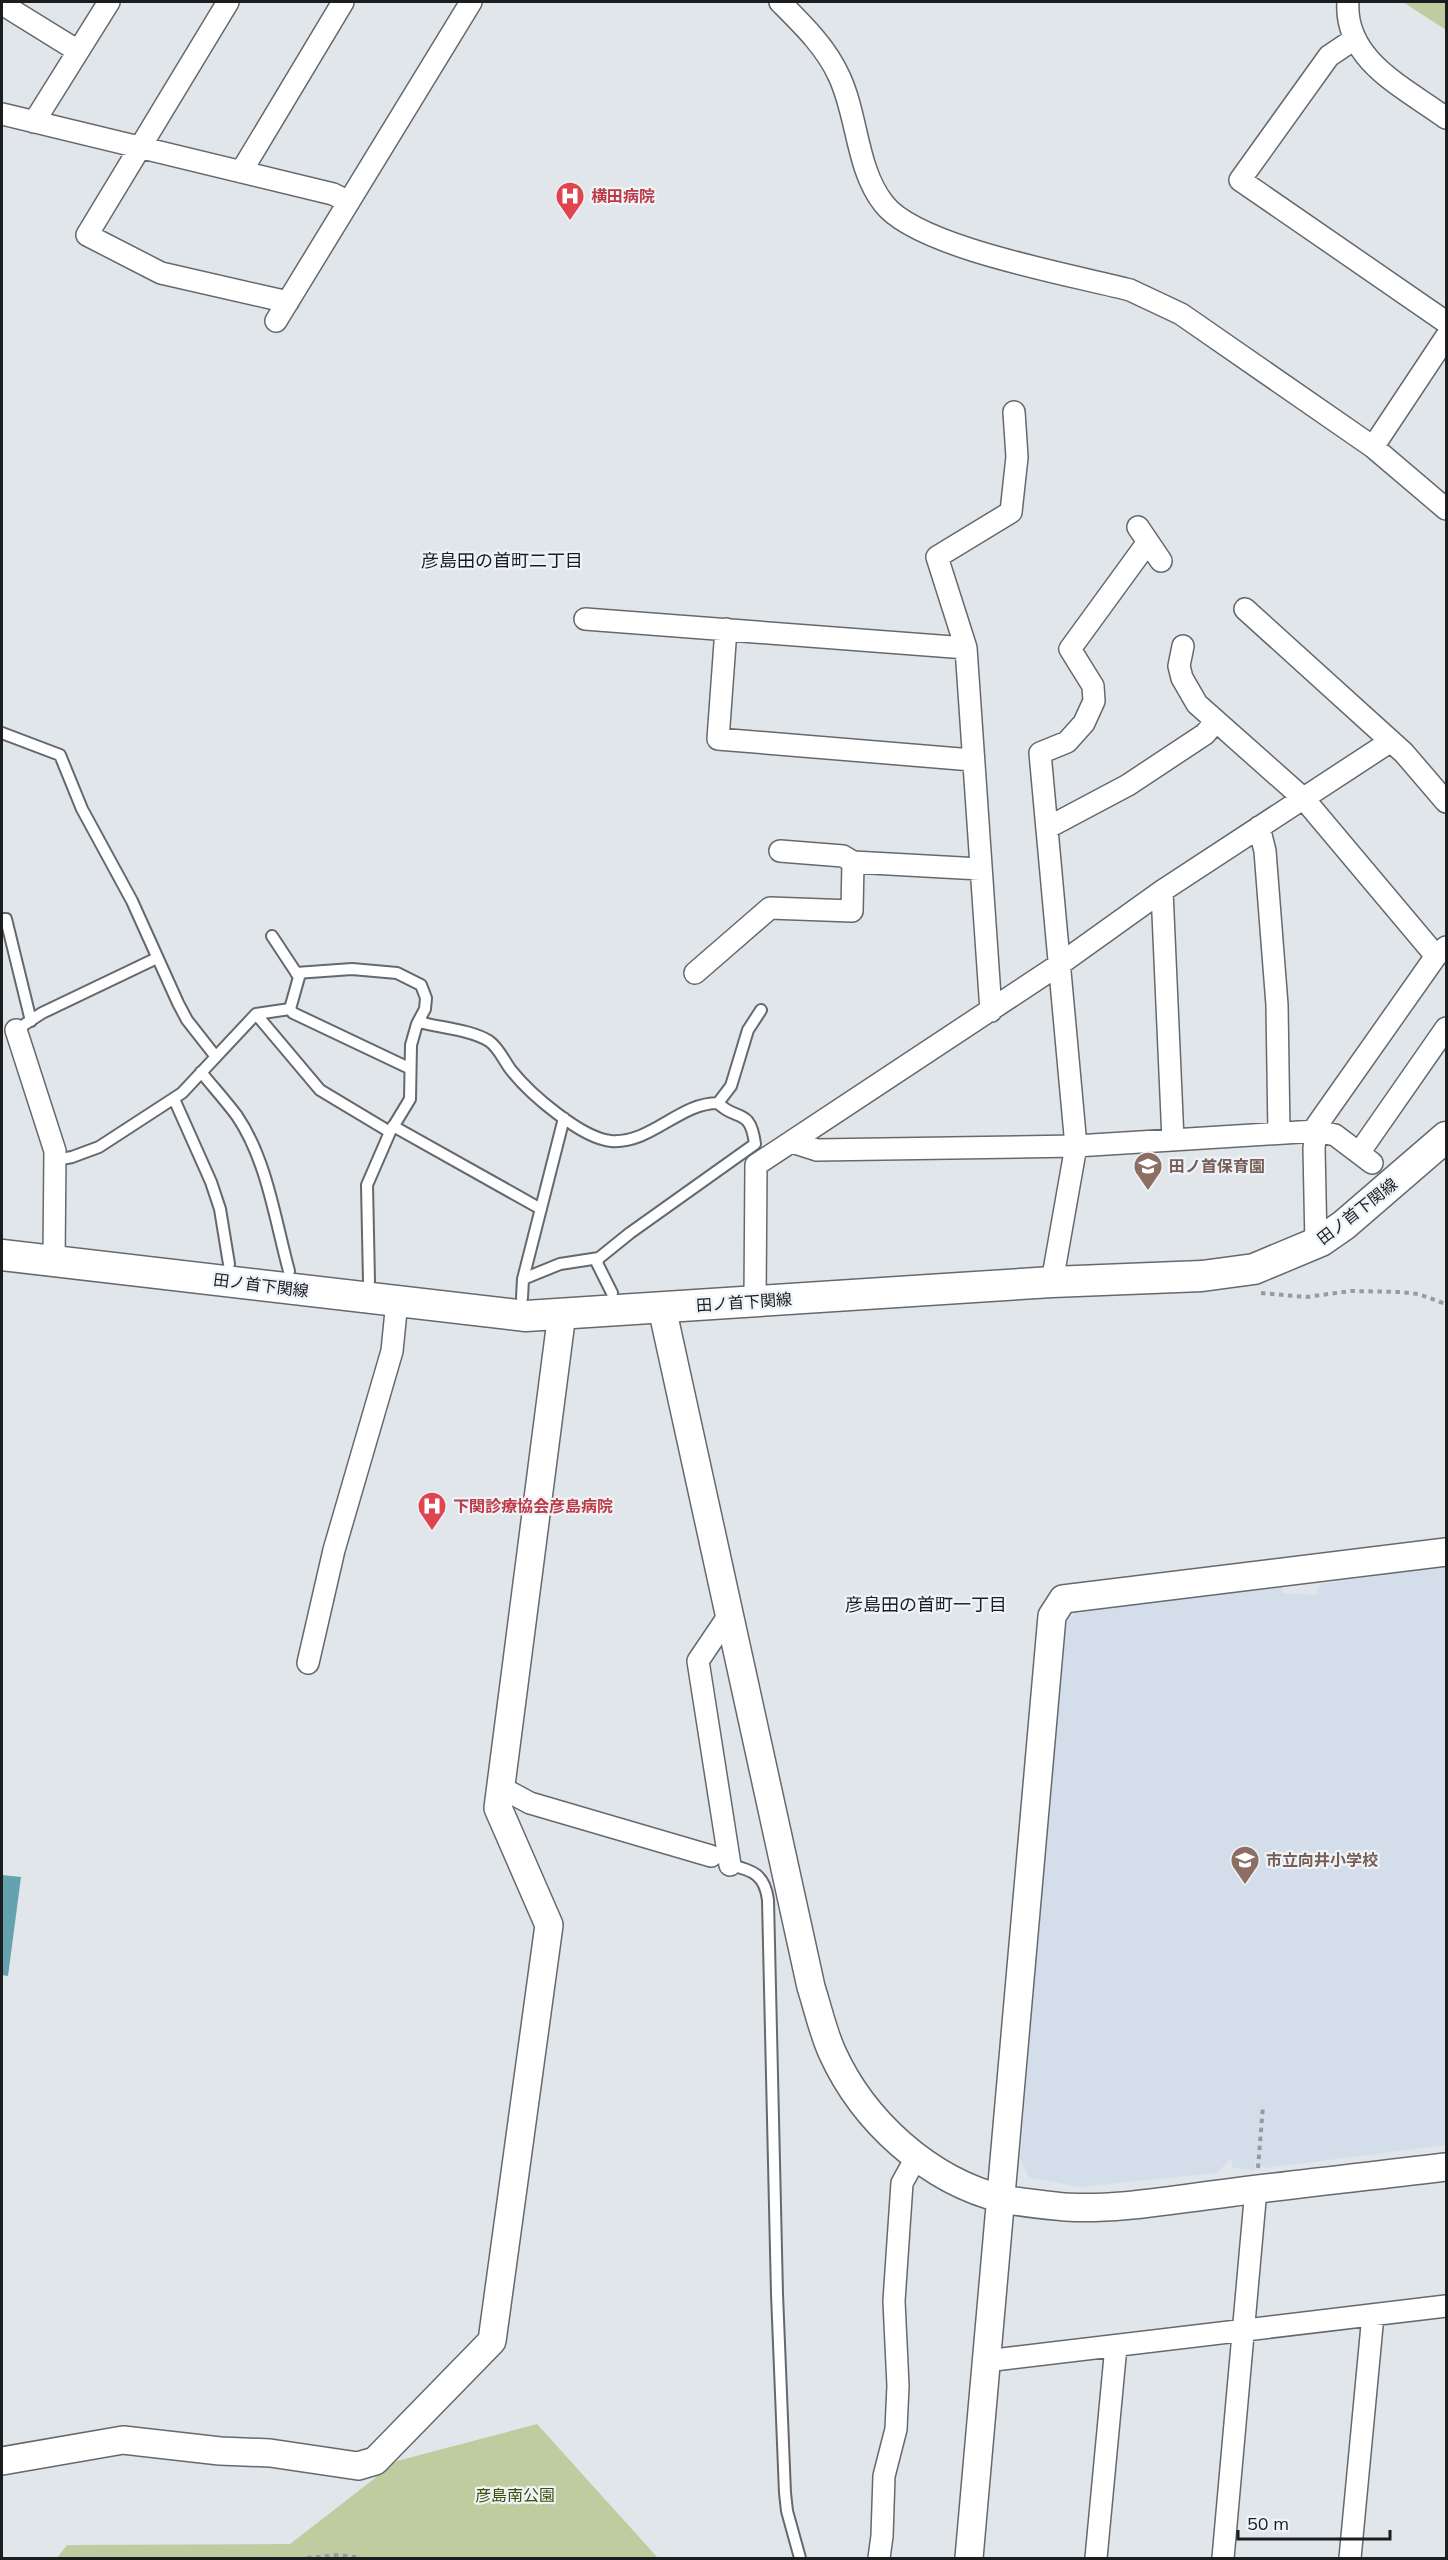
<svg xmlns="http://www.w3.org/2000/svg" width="1448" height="2560" viewBox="0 0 1448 2560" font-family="Mulish,'Noto Sans JP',sans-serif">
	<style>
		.built { fill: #d4deea }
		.green { fill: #bfcca0 }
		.water { fill: #65a2b0 }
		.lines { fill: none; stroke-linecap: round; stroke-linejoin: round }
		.service-casing { stroke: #65696e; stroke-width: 14 }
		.minor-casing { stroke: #65696e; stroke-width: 24 }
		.tertiary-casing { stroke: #65696e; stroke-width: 30 }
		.secondary-casing { stroke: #65696e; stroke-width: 33 }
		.path { stroke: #979a9e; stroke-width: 4; stroke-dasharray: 4.5 4.5; stroke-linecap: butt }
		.service { stroke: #fff; stroke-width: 10 }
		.minor { stroke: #fff; stroke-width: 21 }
		.tertiary { stroke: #fff; stroke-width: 27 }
		.secondary { stroke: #fff; stroke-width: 30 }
		.labels { text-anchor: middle; stroke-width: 4.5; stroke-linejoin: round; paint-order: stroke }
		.health-label { font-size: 16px; font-weight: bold; fill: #be3a42; stroke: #eef3f9; text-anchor: start }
		.education-label { font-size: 16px; font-weight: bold; fill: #785e54; stroke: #eef3f9; text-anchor: start }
		.street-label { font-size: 16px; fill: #1b1d1e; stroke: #eef3f9 }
		.park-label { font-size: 16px; fill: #3f4d00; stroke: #eef3f9 }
		.neighbourhood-label { font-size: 18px; fill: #1b1d1e; stroke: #eef3f9 }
	</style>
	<rect width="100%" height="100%" fill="#e1e6eb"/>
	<path class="built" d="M1446,1566V2145L1266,2168L1255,2162V2170L1233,2168L1231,2158L1217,2173L1079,2187L1029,2177L1020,2159L1064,1626L1074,1613L1282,1585L1283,1593L1316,1595L1320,1584Z"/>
	<path class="green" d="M1403,2H1446V30Z
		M537,2424L658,2558H57L67,2545L290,2544L397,2461Z"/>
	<path class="water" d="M2,1875L21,1877L8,1976L2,1975Z"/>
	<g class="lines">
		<g class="service-casing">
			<path id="service" d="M2,733L60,755L82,809L132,901L178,1003L187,1020L216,1057
				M2,919H6L31,1021
				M296,973L352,969L397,973L421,985L426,998L425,1009L417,1024L411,1045L410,1099L390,1132L367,1185L369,1281
				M290,1009L293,1013L409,1068
				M256,1014L320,1090L390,1132
				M421,1019L423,1023C443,1028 471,1030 489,1041C499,1048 504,1061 511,1070C530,1094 581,1138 611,1141C651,1144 679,1103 718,1103
				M16,1030L42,1013L157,958
				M201,1072C213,1087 226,1101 237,1116C267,1160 275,1220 289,1271
				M174,1099L211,1182L220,1209L229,1264
				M393,1126L541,1209
				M56,1160L72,1157L99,1147L182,1093L256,1014L290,1009L299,977L272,936
				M523,1279L560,1264L599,1258
				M612,1293L597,1263L599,1258L630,1233L755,1144C750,1106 736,1122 718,1103L731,1086L748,1030L761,1010
				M522,1298L523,1279L564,1118
				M730,1865C753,1870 765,1875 768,1900L777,2294L785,2493L787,2511L800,2558"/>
		</g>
		<g class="minor-casing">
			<path id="minor" d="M228,2L87,235L161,273L288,302
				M780,2C802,24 826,47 839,76C858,116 856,169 884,204C918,248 1073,275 1130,290L1181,314L1373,447L1446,509
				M1348,2C1344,60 1405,88 1446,118
				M2,4L78,51
				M1353,40L1329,56L1240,180L1446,322
				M2,114L333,194L349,202
				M34,122L109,2
				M241,172L343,2
				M276,321L471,2
				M1373,447L1446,337
				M1138,527L1161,561
				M1245,609L1404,753L1446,802
				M585,619L966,648
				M726,629L718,739L972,760
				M1183,646L1179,666L1182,678L1197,704L1304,799L1436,956
				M1259,827L1265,851L1277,1005L1279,1133
				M1047,828L1128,785L1205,734L1216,721
				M780,851L843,856L853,862
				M1162,891L1173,1140
				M695,973L770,908L852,911L853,862L980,869
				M991,1011L966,648L937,557L1011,512L1017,457L1014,412
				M16,1030L55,1151L54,1261
				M792,1142L817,1150L1076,1146L1316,1131L1335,1135L1372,1163
				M1359,1153L1446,1028
				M1316,1244L1314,1148L1317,1125L1436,956L1446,947
				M1052,1282L1076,1146L1040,753L1067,742L1084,723L1094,701L1093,686L1070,649L1148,542
				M755,1301L756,1165L1060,964L1162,891L1391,741
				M729,1615L698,1661L730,1865
				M308,1663L334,1550L392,1351L397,1301
				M500,1787L530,1803L711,1856
				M986,2361L1446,2306
				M879,2558L882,2536L884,2476L896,2429L898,2386L894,2301L902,2183L917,2156
				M1096,2558L1116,2346
				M1223,2558L1256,2189
				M1350,2558L1373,2315"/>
		</g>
		<g class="tertiary-casing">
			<path id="tertiary" d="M662,1308L811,1987C818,2009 823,2032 832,2052C863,2121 929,2181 1003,2199C1023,2203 1046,2205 1066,2207C1117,2210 1170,2200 1220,2194C1296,2184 1371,2176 1446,2167
				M2,2461L123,2440L220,2451L270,2453L358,2466L375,2461L492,2341L549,1925L498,1808L562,1313
				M969,2558L1052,1616L1063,1599L1446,1552"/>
		</g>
		<g class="secondary-casing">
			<path id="secondary" d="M2,1255L526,1316L1052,1282L1202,1276L1254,1269L1321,1241L1344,1225L1446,1137"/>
		</g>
		<path class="path" d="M1261,1293L1306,1297L1351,1291L1401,1292L1418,1294L1446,1304
			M1258,2168L1263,2106
			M307,2558L339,2555L361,2558"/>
		<use href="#service" class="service"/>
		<use href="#minor" class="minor"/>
		<use href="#tertiary" class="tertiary"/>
		<use href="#secondary" class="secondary"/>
	</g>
	<defs>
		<g id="hospital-pin" transform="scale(1.5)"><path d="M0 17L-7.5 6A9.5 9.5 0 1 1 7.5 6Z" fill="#e0444e" stroke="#eef3f9"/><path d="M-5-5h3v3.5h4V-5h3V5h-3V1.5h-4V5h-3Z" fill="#fff"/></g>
		<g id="school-pin" transform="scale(1.5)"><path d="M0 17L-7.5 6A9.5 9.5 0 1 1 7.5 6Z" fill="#8d6e63" stroke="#eef3f9"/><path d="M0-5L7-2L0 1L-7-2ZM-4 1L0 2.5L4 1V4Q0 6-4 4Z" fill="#fff"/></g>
	</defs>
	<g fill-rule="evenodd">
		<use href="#hospital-pin" x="570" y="196"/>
		<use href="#school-pin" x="1148" y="1166"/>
		<use href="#hospital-pin" x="432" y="1506"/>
		<use href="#school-pin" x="1245" y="1860"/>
	</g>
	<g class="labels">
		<g class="health-label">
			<text x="591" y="202">横田病院</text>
			<text x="453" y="1512">下関診療協会彦島病院</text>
		</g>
		<g class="education-label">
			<text x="1169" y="1172">田ノ首保育園</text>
			<text x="1266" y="1866">市立向井小学校</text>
		</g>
		<g class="street-label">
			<text transform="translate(1357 1211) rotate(-38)" y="6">田ノ首下関線</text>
			<text transform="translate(261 1285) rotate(7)" y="6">田ノ首下関線</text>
			<text transform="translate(744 1302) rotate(-4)" y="6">田ノ首下関線</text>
		</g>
		<g class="park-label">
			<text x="515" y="2501">彦島南公園</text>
		</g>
		<g class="neighbourhood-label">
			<text x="502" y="567">彦島田の首町二丁目</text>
			<text x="926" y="1611">彦島田の首町一丁目</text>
		</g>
	</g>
	<rect width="1448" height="2560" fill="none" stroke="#1b1d1e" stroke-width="6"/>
	<path d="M1238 2530v9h152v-9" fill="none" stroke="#1b1d1e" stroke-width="3"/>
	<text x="1247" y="2530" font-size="18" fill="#1b1d1e" stroke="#eef3f9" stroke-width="4.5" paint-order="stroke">50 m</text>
</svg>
